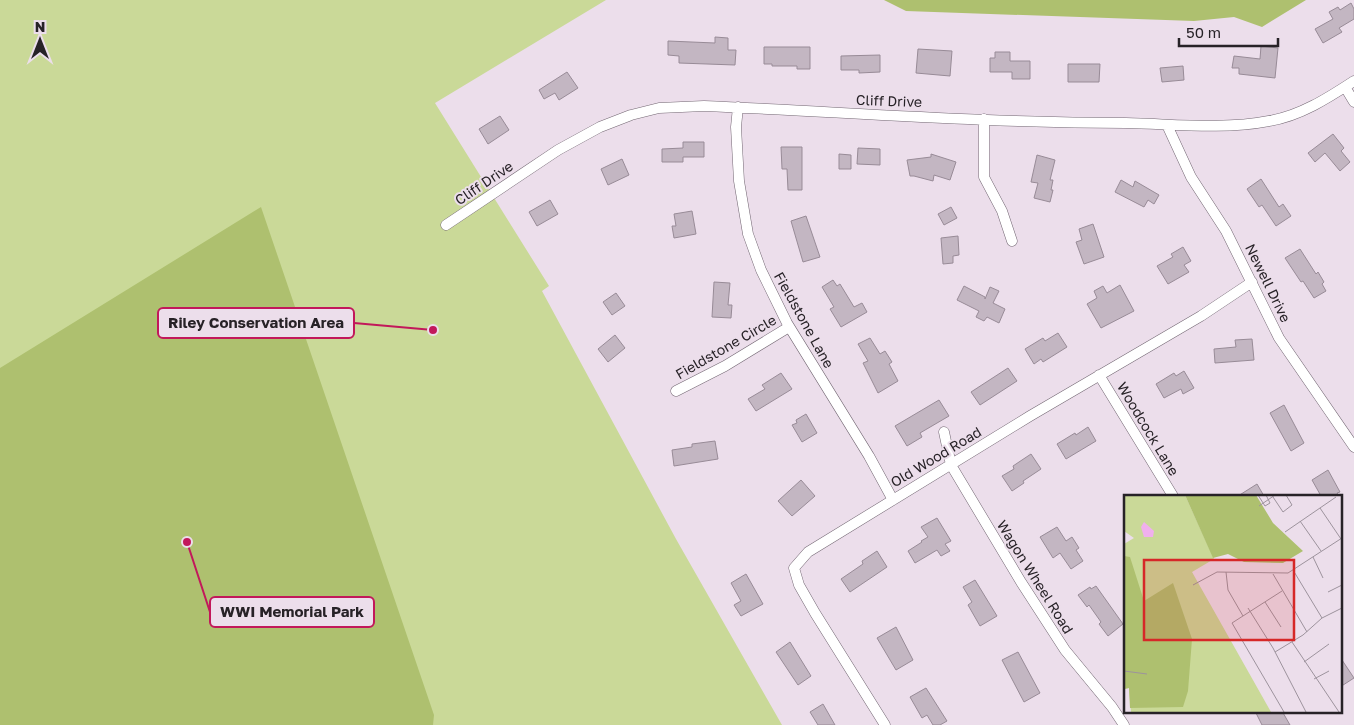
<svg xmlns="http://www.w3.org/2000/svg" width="1354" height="725" viewBox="0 0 1354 725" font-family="'Golos Text',sans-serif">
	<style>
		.green { fill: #cad998 }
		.forest { fill: #aec06f }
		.building { fill: #c3b6c2; stroke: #988b97 }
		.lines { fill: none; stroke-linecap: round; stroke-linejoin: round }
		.street-casing { stroke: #736773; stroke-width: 11 }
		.street { stroke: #fff; stroke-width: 10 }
		.labels { text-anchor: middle; stroke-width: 4; stroke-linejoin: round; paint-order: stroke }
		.street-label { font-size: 14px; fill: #272227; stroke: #ecdeeb }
		.inset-road { fill: none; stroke: #9d939d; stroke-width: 1 }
		.view { fill: #d62828; fill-opacity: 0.15; stroke: #d62828; stroke-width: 2.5 }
		.inset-edge { fill: none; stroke: #272227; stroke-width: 2.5 }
		.leader { fill: none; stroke: #c2185b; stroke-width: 2 }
		.callout-dot { fill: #c2185b; stroke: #ecdeeb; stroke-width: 2 }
		.callout { fill: #ecdeeb; stroke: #c2185b; stroke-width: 2 }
		.callout-label { font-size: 15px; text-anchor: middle; font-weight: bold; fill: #272227 }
	</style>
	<rect width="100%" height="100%" fill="#ecdeeb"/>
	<path class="green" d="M0,0H606L435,103L549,286L542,291L676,539L782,725H0Z"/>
	<path class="forest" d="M884,0H1306L1262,27L1234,17L1194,21L906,11Z
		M261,207L434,715L433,725H0V368Z"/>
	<path class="building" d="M1351,3L1354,9V19L1339,28L1342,32L1323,43L1315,29L1333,19L1329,12L1338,7L1340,10Z
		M715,37L728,38V50H736L735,65L679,63V56L668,55V41L715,43Z
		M1261,46L1278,48L1275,78L1239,74V68H1232L1234,56L1260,59Z
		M764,47H810V69H797V66H772V64H764Z
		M918,49L952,51L950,76L916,73Z
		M995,52H1010V61H1030V79H1012V72H990V58H995Z
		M880,55V72L859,73V70H841V56Z
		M1068,64H1100L1099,82H1068Z
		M1183,66L1184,80L1162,82L1160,68Z
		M567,72L578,88L559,100L555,93L544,99L539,90Z
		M500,116L509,130L488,144L479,129Z
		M1333,134L1344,148L1341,151L1350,162L1340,171L1325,153L1315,162L1308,153Z
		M683,142H704V157H683V162H662V149L683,148Z
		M781,147H802V190H788L787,169H782Z
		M858,148L880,149V165L857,164Z
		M839,154L851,155V169H839Z
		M931,154L956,162L950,180L934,175L933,181L914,176H910L907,160L931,157Z
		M1037,155L1055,160L1050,180H1053L1051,190H1053L1050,202L1034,198L1038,183L1031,182Z
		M622,159L629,175L608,185L601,169Z
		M1261,179L1279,207L1283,204L1291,216L1276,226L1262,205L1259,207L1247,189Z
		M1121,180L1133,187L1135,181L1159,195L1154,204L1148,200L1144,207L1115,192Z
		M550,200L558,214L537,226L529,212Z
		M951,207L957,218L944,225L938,214Z
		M692,211L696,234L674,238L672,226H676L674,214Z
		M806,216L820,257L803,262L791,221Z
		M1093,224L1104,257L1084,264L1076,242L1082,240L1079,229Z
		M958,236L959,255L953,256V263L943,264L941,238Z
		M1183,247L1191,261L1184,265L1189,272L1168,284L1157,266L1173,257L1171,254Z
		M1300,249L1316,274L1318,272L1324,282L1322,284L1326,291L1314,298L1303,281L1301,282L1285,258Z
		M833,280L837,286L840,284L854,307L862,303L867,312L841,327L830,309L834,307L822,287Z
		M714,282L730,283L728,305H732L731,318L712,317Z
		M1120,285L1134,311L1101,328L1087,304L1097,298L1094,291L1103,286L1107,293Z
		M964,286L985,297V299L990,287L999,291L993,303L1005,309L999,323L987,317L984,321L976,317L979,311L957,300Z
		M616,293L625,306L612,315L603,302Z
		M1058,333L1067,347L1043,362L1041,359L1034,364L1025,349L1043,338L1045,341Z
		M615,335L625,348L608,362L598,349Z
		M870,338L880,354L885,351L892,362L889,364L898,381L878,393L863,363L868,361L858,344Z
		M1252,339L1254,360L1215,363L1214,349L1236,347L1235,340Z
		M1008,368L1017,381L980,405L971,392Z
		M1184,371L1194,388L1183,394L1181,389L1164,398L1156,384L1174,373L1176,376Z
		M781,373L792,389L756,411L748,399L765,389L762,385Z
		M939,400L949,416L920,433L922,437L907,446L895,426Z
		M1284,405L1304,443L1291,451L1270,413Z
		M806,414L817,433L802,442L792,425L797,423L796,420Z
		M1088,427L1096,441L1066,459L1057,444L1075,433L1076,435Z
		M715,441L718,459L674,466L672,450L692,447V444Z
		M1031,454L1041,469L1023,481L1024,483L1012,491L1002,476L1014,469L1013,466Z
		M1328,470L1340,492L1337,493L1339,496H1321L1312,480Z
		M801,480L815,496L792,516L778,501Z
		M1257,484L1264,496H1238Z
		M937,518L951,541L945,544L950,551L941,556L937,550L915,563L908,551L922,542L921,541L928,537L921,527Z
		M1057,527L1066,541L1072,537L1079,548L1076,550L1083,561L1071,569L1060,553L1053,558L1040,537Z
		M877,551L887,567L850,592L841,579L863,564L862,561Z
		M746,574L763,604L741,616L734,605L741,601L731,583Z
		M975,580L997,616L980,626L968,605L972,602L963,587Z
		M1096,586L1123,624L1108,636L1099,624L1101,622L1089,605L1087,607L1078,595L1090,587L1091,589Z
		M896,627L913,660L896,670L877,638Z
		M790,642L811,676L798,685L776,652Z
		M1018,652L1040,693L1024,702L1002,660Z
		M1340,657L1354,678L1340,687Z
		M926,688L947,721L940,725H933L927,715L922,718L910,697Z
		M823,704L835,725H818L810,712Z
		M1255,711H1282L1290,725H1262Z"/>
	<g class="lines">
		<g class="street-casing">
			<path id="street" d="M1345,87L1354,102
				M738,107L736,127L739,181L748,234L761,270L787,323L869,456L893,500
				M984,119V177L1002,211L1012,241
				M1167,125L1191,177L1226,231L1279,338L1354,447
				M446,225L558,150L600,127L631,115L659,108L704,106C845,112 985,123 1126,123C1174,124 1222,130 1269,121C1300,116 1328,98 1354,81
				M1099,375L1173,496
				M676,391L725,366L789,327
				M944,432L951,465L1021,582L1065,650L1112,707L1124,725
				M885,725L815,613L799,585L794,568L808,552L1030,416L1201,316L1252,282"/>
		</g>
		<use href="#street" class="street"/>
	</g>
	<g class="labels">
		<g class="street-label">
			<text transform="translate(889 101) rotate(2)" y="5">Cliff Drive</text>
			<text transform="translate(484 183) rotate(-34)" y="5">Cliff Drive</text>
			<text transform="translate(1268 283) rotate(64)" y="5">Newell Drive</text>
			<text transform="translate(804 320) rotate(61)" y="5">Fieldstone Lane</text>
			<text transform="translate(726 347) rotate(-30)" y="5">Fieldstone Circle</text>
			<text transform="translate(1148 429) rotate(59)" y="5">Woodcock Lane</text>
			<text transform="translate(936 457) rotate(-31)" y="5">Old Wood Road</text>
			<text transform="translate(1035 577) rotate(58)" y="5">Wagon Wheel Road</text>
		</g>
	</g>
	<g transform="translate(1124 495)">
		<rect width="218" height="218" fill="#ecdeeb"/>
		<path d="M0,0H61L90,64L68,77L147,217H0H7L5,193L0,194V49L10,43L0,36Z" fill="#cad998"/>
		<path d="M61,0H132L149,28L179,56L159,68L120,67L104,59L89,63ZM0,61L6,62L20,106L49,88L68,144L64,196L59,212L6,213L5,193L0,194Z" fill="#aec06f"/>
		<path d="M20,27L30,36L29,42H20L17,32Z" fill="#f0b0ed"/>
		<path class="inset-road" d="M134,0L141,11L146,8L142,0M149,2L159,17L168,10L162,0M135,11L151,0M196,13L217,44M176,26L197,56M161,37L212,2M189,62L199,83M169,75L198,123M102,77L104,95L119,121M149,79L183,137M69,90L93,77L164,78L218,43M158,96L108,128L160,217M204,97L218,90M141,107L157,132M124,113L149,153L182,217M168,147L215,217M151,157L179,140L198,123L218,113M180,167L205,149M0,176L23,179M190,184L205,176"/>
		<path class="view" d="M20,65H170V145H20Z"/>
		<rect width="218" height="218" class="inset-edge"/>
	</g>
	<path class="leader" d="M433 330L354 323M187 542L210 612"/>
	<g class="callout-dot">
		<circle cx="433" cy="330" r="5"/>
		<circle cx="187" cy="542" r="5"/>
	</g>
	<g class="callout">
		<rect x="158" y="308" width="196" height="30" rx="5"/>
		<rect x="210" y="597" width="164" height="30" rx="5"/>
	</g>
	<g class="callout-label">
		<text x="256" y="328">Riley Conservation Area</text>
		<text x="292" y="617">WWI Memorial Park</text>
	</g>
	<g transform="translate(40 40)" stroke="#ecdeeb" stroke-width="4" paint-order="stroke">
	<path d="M0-4L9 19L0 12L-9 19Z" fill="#272227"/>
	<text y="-8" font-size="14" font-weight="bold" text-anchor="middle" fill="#272227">N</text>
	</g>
	<path d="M1179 38v8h99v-8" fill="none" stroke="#272227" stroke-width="2.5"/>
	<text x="1186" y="38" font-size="15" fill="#272227" stroke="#ecdeeb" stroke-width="4" paint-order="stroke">50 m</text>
</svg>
